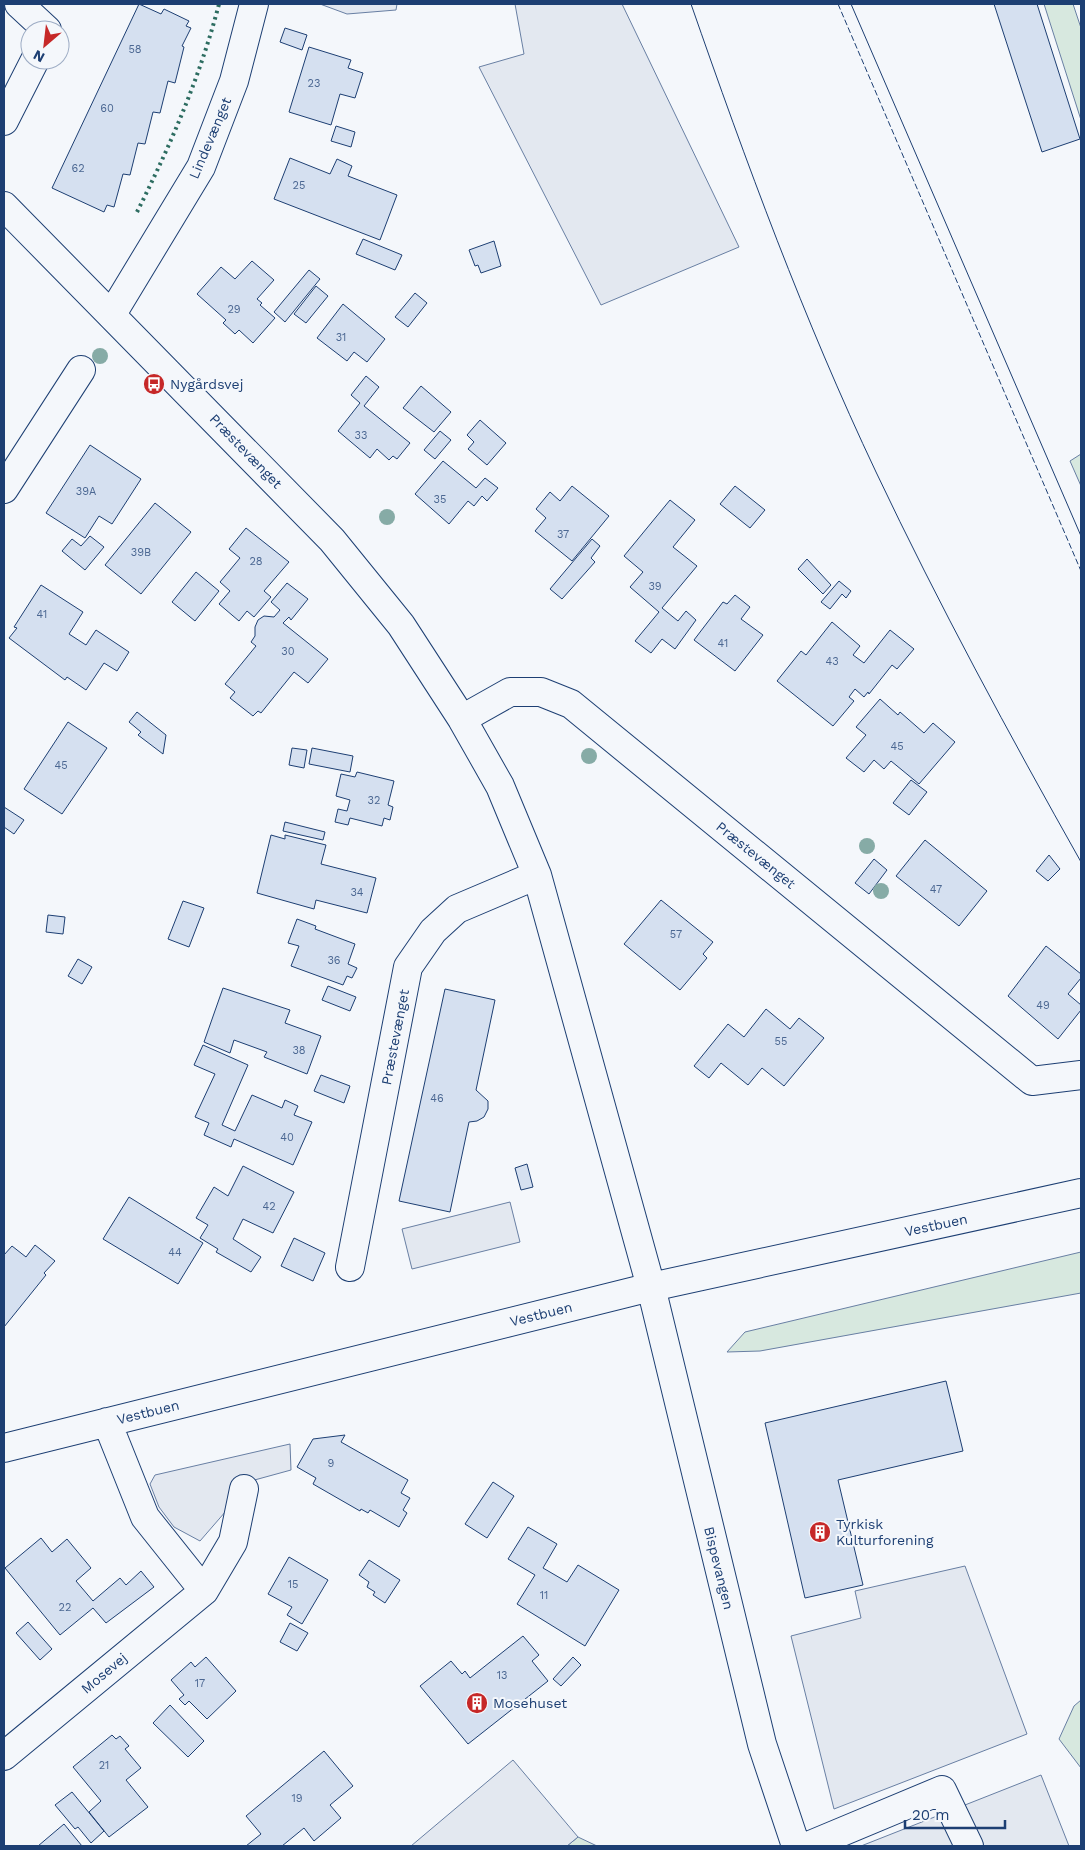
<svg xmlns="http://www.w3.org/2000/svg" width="1085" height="1850" viewBox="0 0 1085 1850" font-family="'Work Sans',sans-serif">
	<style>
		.green { fill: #d7e8df; stroke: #687fa3 }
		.parking { fill: #e3e8f0; stroke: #687fa3 }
		.building { fill: #d5e0f0; stroke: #1d3f73 }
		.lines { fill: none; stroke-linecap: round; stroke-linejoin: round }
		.minor-casing { stroke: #1d3f73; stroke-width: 30 }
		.minor { stroke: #f4f7fb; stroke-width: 28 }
		.tram { stroke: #1d3f73; stroke-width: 1 }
		.hedge { stroke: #2c6c60; stroke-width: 4; stroke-dasharray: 2.5 4; stroke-linecap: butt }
		.fence { stroke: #1d3f73; stroke-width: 1; stroke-dasharray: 6 2.5; stroke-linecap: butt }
		.tree { fill: #86aba6 }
		.labels { text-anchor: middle; stroke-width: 4; stroke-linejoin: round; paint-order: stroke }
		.number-label { font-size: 11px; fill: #4b6792 }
		.street-label { font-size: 14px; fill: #1d3f73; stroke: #f4f7fb }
		.poi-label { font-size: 14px; fill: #1d3f73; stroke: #f4f7fb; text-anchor: start }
	</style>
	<rect width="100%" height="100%" fill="#f4f7fb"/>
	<path class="green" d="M1044,4H1073L1081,28V120Z
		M1081,454V486L1070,461Z
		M1081,1252V1293L760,1351L727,1352L745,1332Z
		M1081,1700V1768L1059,1739L1074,1706Z
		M578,1837L597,1846H567Z"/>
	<path class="parking" d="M320,4H397L396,10L347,14Z
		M515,4H622L739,247L601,305L479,67L524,54Z
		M510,1202L520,1242L412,1269L402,1229Z
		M290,1444L291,1470L240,1484L226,1511L200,1541L174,1527L159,1507L150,1484L155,1475Z
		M965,1566L1027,1734L834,1809L791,1636L861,1618L855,1591Z
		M513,1760L578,1837L567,1846H411Z
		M1041,1775L1069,1846H861Z"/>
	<path class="building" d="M139,4L161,14L164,9L189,21L186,26L191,28L182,46L184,47L175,83L168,81L160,113L153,112L145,144L138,143L130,175L123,174L114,207L107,205L104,212L52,188Z
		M994,4H1037L1080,139L1042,152Z
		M285,28L307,35L302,50L280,42Z
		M309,47L351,60L348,68L363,73L355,98L340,94L331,125L289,112Z
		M336,126L355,132L351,147L331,141Z
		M290,158L330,174L337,159L352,166L348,176L397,195L380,240L274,199Z
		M363,239L402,255L395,270L356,254Z
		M494,241L501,266L481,273L478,265L475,266L469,250Z
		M252,261L274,280L257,299L262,303L260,305L275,318L253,343L239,330L235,334L223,323L226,320L197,294L221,267L235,279Z
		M309,270L320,279L285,322L274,312Z
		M316,286L328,296L306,323L294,314Z
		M415,293L427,303L408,327L395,317Z
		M343,304L385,339L367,362L354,352L347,361L317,338Z
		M366,376L379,387L364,406L410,443L397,459L393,456L389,460L377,449L370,458L338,431L360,403L351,395Z
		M421,386L451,412L434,432L403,408Z
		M480,420L506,443L487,465L468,449L474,442L467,435Z
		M440,431L451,440L435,459L424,450Z
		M90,445L141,479L112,524L99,516L85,538L46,513Z
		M443,461L476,488L485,478L498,488L487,501L482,496L474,506L468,501L449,524L415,494Z
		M572,486L609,516L572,561L535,531L546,518L536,509L550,492L560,501Z
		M735,486L765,510L750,528L720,504Z
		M670,500L695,520L673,547L697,566L662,608L678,621L686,611L696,620L675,649L662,639L651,653L635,641L659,612L630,587L643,572L624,556Z
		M155,503L191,532L141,594L105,565Z
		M246,528L289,562L264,591L271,597L254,617L247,611L239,621L219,604L230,591L220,582L240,558L229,549Z
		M90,536L104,547L85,570L62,551L72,539L81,546Z
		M592,539L600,546L591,558L595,562L562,599L550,589Z
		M807,559L831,585L823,594L798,569Z
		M196,572L219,591L195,621L172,602Z
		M839,581L851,591L846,598L842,594L830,609L821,602Z
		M287,583L308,599L291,620L289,617L283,623L328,659L308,683L294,672L261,713L258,711L253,716L230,698L235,692L225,684L256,646L251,642L255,636V627L258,620L264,616L274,617L280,610L271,602Z
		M41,585L83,612L69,634L86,645L96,630L129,652L117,671L104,663L86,690L67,677L65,680L9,638L17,628L14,627Z
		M735,595L750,607L741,619L763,635L735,671L694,640L723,602L727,604Z
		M832,622L860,646L853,655L864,663L890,630L914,649L897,669L892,665L869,694L868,692L864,697L855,689L849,697L854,701L833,726L777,681L801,651L806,655Z
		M880,699L898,715L900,712L924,733L933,723L955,742L919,784L891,761L884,769L874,760L864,772L846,758L866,735L856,727Z
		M137,712L166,735L163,754L138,735L141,732L129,722Z
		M68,722L107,748L62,814L24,789Z
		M292,748L307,750L304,768L289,765Z
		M312,748L353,756L350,772L309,764Z
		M357,772L394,781L388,805L393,807L390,820L384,818L382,826L350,818L348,825L335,822L338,809L347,811L350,800L336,796L341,774L355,777Z
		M911,780L927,792L909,815L893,803Z
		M4,807L24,820L14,834L4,827Z
		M285,822L325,832L323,840L283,831Z
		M271,835L285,839V835L326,845L321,864L376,878L367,913L316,900L314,909L257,893Z
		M925,840L987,891L959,926L896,876Z
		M1049,855L1060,869L1048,881L1036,871Z
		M874,859L887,870L869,894L855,883Z
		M661,900L713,942L703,954L707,958L680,990L624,944Z
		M183,901L204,908L189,947L168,939Z
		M48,915L65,917L63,934L46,932Z
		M297,919L316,926L315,929L355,944L348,964L357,968L352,978L347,976L343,985L291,966L299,946L288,943Z
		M1046,946L1081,974V978L1068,994L1081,1005V1010L1058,1039L1008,996Z
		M78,959L92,967L82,984L68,976Z
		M328,986L356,997L350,1011L322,1000Z
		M223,988L290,1010L285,1023L321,1036L307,1074L264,1057L267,1052L234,1040L230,1053L204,1042Z
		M445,989L495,1000L476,1090L488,1101V1109L484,1117L477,1121L469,1122L450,1212L399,1201Z
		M766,1009L790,1029L799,1018L824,1038L784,1086L762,1068L748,1085L721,1063L709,1078L694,1066L728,1024L744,1037Z
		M203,1045L248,1065L222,1125L235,1131L252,1095L282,1108L285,1100L298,1106L294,1115L312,1122L293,1165L234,1139L231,1147L204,1135L209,1123L195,1117L215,1074L194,1065Z
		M321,1075L350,1086L344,1103L314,1091Z
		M527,1164L533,1187L521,1190L515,1168Z
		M243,1166L294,1192L273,1233L243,1219L233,1239L261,1257L251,1272L216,1252L218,1249L200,1238L208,1225L196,1218L214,1187L228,1196Z
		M129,1197L203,1243L178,1284L103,1239Z
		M294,1238L325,1253L313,1281L281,1266Z
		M35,1245L55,1261L44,1273L46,1275L4,1327V1255L12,1246L26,1257Z
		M946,1381L963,1451L838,1480L863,1585L805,1598L765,1423Z
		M345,1435L341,1442L408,1480L401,1493L410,1498L403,1510L407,1513L399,1527L370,1510L368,1513L361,1509L360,1511L313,1484L316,1478L297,1467L313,1439Z
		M493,1482L514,1496L487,1538L465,1524Z
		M528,1527L557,1544L543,1568L567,1582L578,1565L619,1590L585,1646L517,1604L535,1575L508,1559Z
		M41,1538L52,1552L67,1539L91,1568L76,1581L93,1601L120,1578L126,1585L141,1571L154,1587L106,1623L93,1608L60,1635L5,1568Z
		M289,1557L328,1580L302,1624L287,1615L292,1607L268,1594Z
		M369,1560L400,1580L385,1603L373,1595L375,1592L367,1587L369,1582L359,1575Z
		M28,1622L52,1649L40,1660L16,1633Z
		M290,1623L308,1633L297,1651L280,1642Z
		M523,1636L539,1655L532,1661L548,1681L468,1744L420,1686L451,1661L462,1674L465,1671L470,1678Z
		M206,1657L236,1691L207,1719L189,1701L185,1705L179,1699L184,1695L171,1680L191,1662L195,1667Z
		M573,1657L581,1665L561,1686L553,1679Z
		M170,1705L204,1741L188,1757L153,1723Z
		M112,1735L116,1739L120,1736L129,1746L125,1749L141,1768L126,1780L148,1807L109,1837L89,1812L101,1801L73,1767Z
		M324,1751L353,1786L330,1805L341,1818L314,1841L304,1828L282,1846H246L261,1834L246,1816Z
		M72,1792L104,1831L91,1843L78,1827L75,1829L55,1805Z
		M64,1824L82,1846H38Z"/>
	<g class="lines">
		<g class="minor-casing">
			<path id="minor" d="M19,4L47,30
				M4,121L35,60
				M4,206L332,540L401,625L462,719L500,786L537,875L651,1287L762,1744L796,1846
				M112,314L201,167L234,81L254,4
				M4,489L81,370
				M462,719L510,692H541L571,704L1032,1081L1081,1075
				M350,1267L408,967L433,931L457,909L537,875
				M107,1422L145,1517L204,1591
				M4,1448L651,1287L1081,1193
				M4,1756L204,1591L233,1542L244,1489
				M808,1846L942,1790L969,1846"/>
		</g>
		<use href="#minor" class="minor"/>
		<path class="tram" d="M691,4C746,162 804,320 876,472C939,605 1009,734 1081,862
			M851,4L1081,536"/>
		<path class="hedge" d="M137,212C171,144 200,77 219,4"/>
		<path class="fence" d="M838,4L1081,571"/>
	</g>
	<g class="tree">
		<circle cx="100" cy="356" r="8"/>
		<circle cx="387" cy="517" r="8"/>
		<circle cx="589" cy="756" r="8"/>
		<circle cx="867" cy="846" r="8"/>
		<circle cx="881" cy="891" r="8"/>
	</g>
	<defs>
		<g id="bus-disc" transform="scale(1.125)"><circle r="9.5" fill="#c62828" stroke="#f4f7fb"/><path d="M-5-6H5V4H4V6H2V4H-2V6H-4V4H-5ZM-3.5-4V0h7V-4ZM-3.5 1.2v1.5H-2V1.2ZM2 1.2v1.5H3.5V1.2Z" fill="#fff"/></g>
		<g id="building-disc" transform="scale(1.125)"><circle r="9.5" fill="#c62828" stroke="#f4f7fb"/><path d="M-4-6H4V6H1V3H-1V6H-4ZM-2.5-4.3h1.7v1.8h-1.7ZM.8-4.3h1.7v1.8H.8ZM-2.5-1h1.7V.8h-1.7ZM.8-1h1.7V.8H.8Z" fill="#fff"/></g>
	</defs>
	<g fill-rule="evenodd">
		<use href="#bus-disc" x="154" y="384"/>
		<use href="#building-disc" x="820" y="1532"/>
		<use href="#building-disc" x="477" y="1703"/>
	</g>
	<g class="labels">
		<g class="number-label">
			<text x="135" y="53">58</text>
			<text x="314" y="87">23</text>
			<text x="107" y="112">60</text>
			<text x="78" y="172">62</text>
			<text x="299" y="189">25</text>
			<text x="234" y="313">29</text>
			<text x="341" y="341">31</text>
			<text x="361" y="439">33</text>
			<text x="86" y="495">39A</text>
			<text x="440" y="503">35</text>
			<text x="563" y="538">37</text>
			<text x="141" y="556">39B</text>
			<text x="256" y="565">28</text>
			<text x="655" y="590">39</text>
			<text x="42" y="618">41</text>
			<text x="723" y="647">41</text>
			<text x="288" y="655">30</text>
			<text x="832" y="665">43</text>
			<text x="897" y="750">45</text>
			<text x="61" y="769">45</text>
			<text x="374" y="804">32</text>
			<text x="936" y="893">47</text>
			<text x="357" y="896">34</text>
			<text x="676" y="938">57</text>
			<text x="334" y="964">36</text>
			<text x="1043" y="1009">49</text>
			<text x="781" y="1045">55</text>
			<text x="299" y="1054">38</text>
			<text x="437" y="1102">46</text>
			<text x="287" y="1141">40</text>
			<text x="269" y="1210">42</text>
			<text x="175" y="1256">44</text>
			<text x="331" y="1467">9</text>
			<text x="293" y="1588">15</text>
			<text x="544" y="1599">11</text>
			<text x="65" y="1611">22</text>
			<text x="502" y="1679">13</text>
			<text x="200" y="1687">17</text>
			<text x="104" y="1769">21</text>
			<text x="297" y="1802">19</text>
		</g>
		<g class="street-label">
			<text transform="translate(210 138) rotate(-67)" y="5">Lindevænget</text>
			<text transform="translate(246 451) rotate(46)" y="5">Præstevænget</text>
			<text transform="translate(756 855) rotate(39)" y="5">Præstevænget</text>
			<text transform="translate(395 1037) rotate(-79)" y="5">Præstevænget</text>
			<text transform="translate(936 1225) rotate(-12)" y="5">Vestbuen</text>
			<text transform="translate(541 1314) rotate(-14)" y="5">Vestbuen</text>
			<text transform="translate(148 1412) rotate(-14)" y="5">Vestbuen</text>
			<text transform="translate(719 1568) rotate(76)" y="5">Bispevangen</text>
			<text transform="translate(104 1673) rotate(-40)" y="5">Mosevej</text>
		</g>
		<g class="poi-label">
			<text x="170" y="389">Nygårdsvej</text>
			<text x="836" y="1529">Tyrkisk<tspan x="836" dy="16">Kulturforening</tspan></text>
			<text x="493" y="1708">Mosehuset</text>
		</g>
	</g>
	<rect width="1085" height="1850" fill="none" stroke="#1d3f73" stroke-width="10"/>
	<g transform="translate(45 45) rotate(208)"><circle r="24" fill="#f4f7fb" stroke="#9eadc5"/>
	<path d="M0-4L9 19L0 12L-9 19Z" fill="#c62828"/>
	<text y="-8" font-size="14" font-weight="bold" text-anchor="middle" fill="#1d3f73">N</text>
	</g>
	<path d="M905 1820v8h100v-8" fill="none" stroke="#1d3f73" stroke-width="2.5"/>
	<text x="912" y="1820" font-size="15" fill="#1d3f73" stroke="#f4f7fb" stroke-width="4" paint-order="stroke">20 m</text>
</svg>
